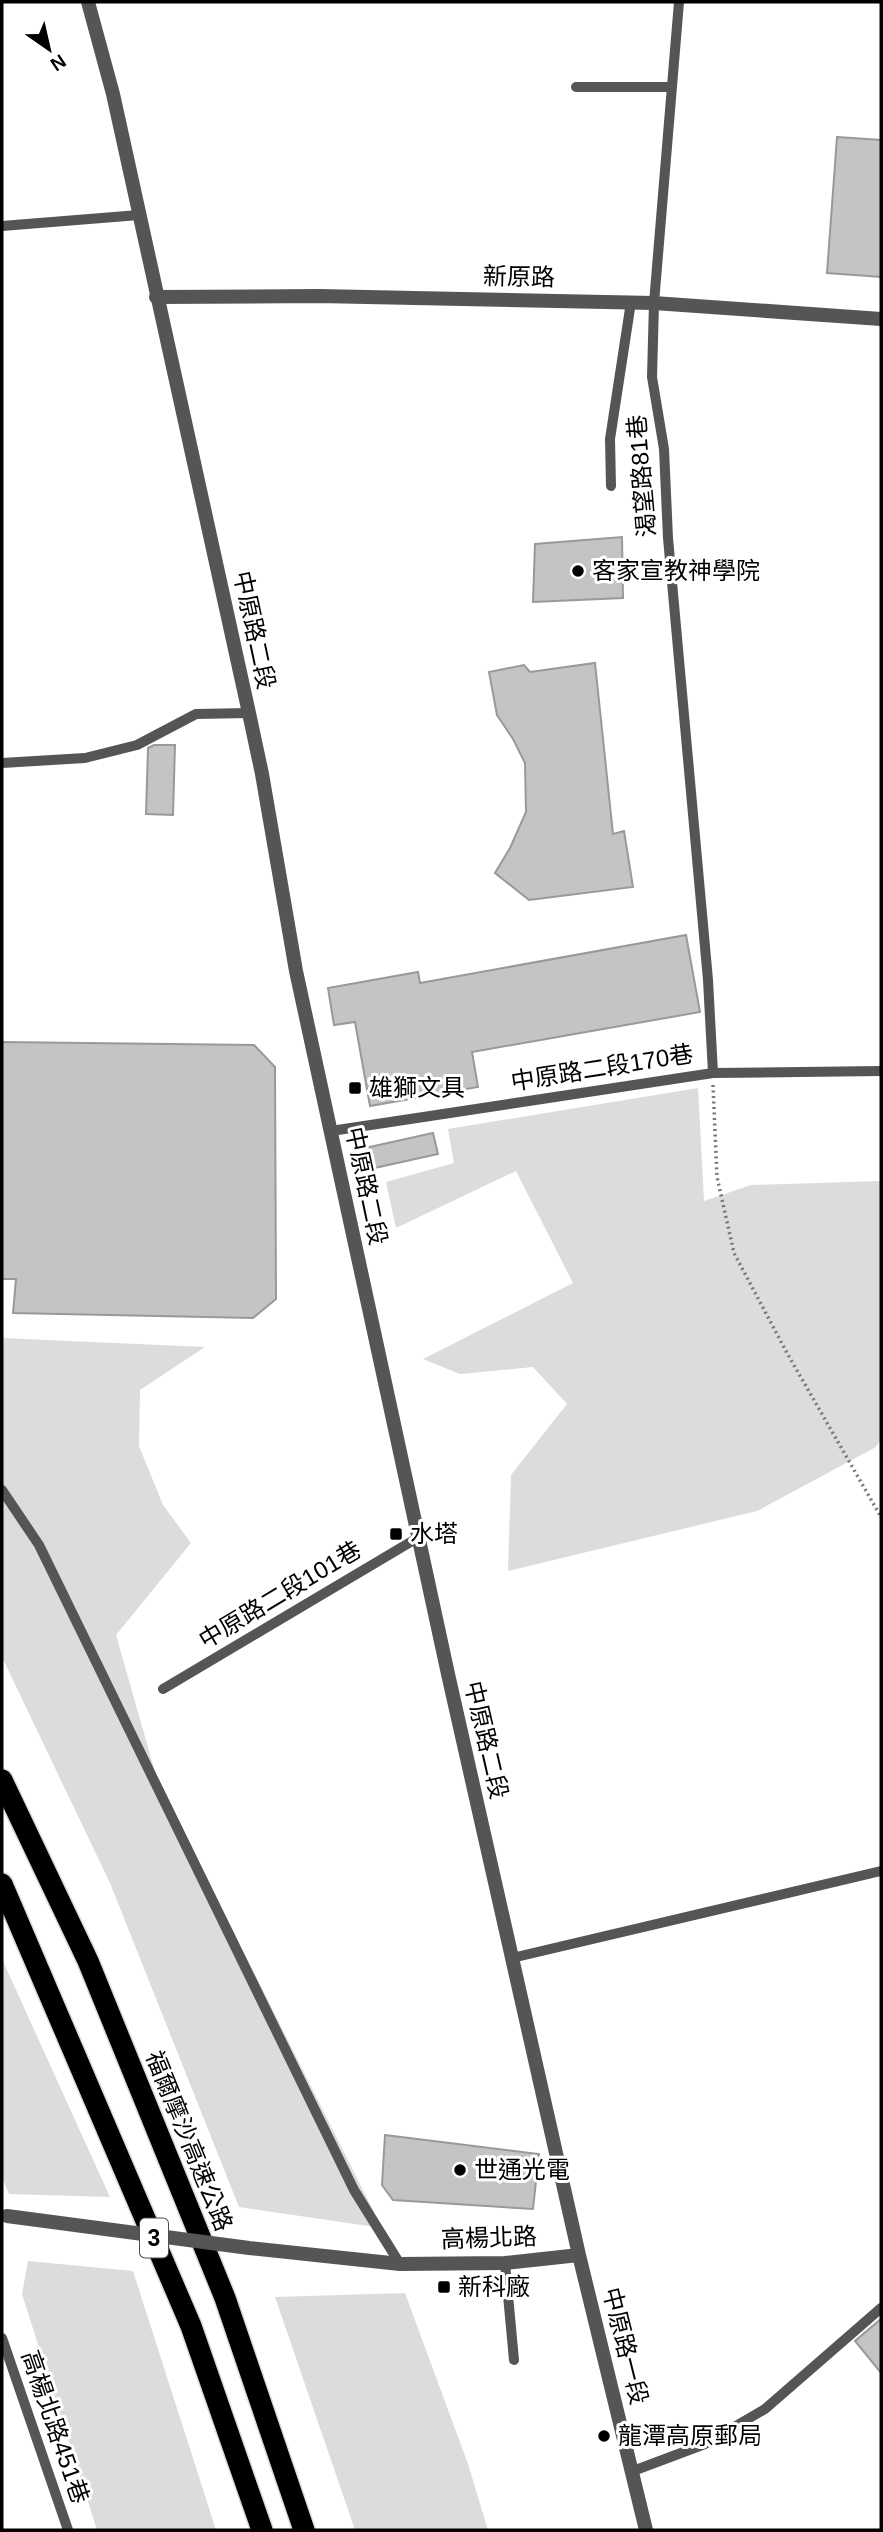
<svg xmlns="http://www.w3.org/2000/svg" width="883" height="2532" viewBox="0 0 883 2532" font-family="Arial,'Noto Sans TC',sans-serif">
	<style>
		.green { fill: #dcdcdc }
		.building { fill: #c4c4c4; stroke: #999; stroke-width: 2 }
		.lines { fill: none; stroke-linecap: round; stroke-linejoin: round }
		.motorway-casing { stroke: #dbdbdb; stroke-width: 24 }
		.path { stroke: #777; stroke-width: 3.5; stroke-dasharray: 2 3.5; stroke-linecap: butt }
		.service { stroke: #555; stroke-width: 10 }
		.minor { stroke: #555; stroke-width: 14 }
		.tertiary { stroke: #555; stroke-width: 14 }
		.motorway { stroke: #000; stroke-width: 21 }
		.tertiary-bridge { stroke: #555; stroke-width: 14 }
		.poi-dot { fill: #000; stroke: #fff; stroke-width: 2.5 }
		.labels { text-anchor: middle; stroke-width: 6; stroke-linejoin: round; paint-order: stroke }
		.shield { fill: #fff; stroke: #4c4c4c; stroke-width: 2 }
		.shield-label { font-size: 23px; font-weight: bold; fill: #000 }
		.street-label { font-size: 24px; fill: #000; stroke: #fff }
		.poi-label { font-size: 24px; fill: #000; stroke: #fff; text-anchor: start }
	</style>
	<rect width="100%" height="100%" fill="#fff"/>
	<path class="green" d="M698,1088L704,1201L751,1185L881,1181V1439L876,1447L757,1511L508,1571L511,1475L567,1404L533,1367L460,1374L423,1359L573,1283L516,1171L396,1228L386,1182L454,1163L448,1129Z
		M2,1338L205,1347L140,1390L139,1446L163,1505L191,1543L116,1635L157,1779L382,2228L239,2207L110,1883L2,1657Z
		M2,1959L110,2197L9,2194L2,2177Z
		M28,2261L133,2271L216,2530H97L22,2294Z
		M405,2293L468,2464L488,2530H355L275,2297Z"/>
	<path class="building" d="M837,137L881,140V277L827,273Z
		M622,537L623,598L533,602L535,544Z
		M595,663L613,834L624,831L633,887L529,900L495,873L510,848L526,812L525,763L513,739L497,715L489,672L524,665L530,672Z
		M154,745H175L173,815L146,814L148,748Z
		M686,935L700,1012L472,1052L478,1087L370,1106L355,1022L334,1025L328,988L418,972L420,983Z
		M2,1042L254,1045L275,1067L276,1299L253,1318L13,1313L16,1279H2Z
		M433,1133L438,1154L370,1169L365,1148Z
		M385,2135L539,2154L533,2209L393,2200L382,2185Z
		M881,2319V2373L855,2341Z"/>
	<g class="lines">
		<g class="motorway-casing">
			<path id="motorway" d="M2,1780L88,1961L225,2298L304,2530
				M2,1884L191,2326L262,2530"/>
		</g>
		<path class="path" d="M713,1085L717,1177L734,1253L787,1353L881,1517"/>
		<path class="service" d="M679,2L654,303L652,377L664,449L668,538L708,980L713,1073
			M576,87H671
			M2,226L139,215
			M611,486L610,439L631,302
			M2,763L85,758L137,745L196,714L249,713
			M331,1131L713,1073L881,1071
			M2,1490L39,1545L354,2190L400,2264
			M163,1689L419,1537
			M512,1958L881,1871
			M505,2263L514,2360
			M2,2338L68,2530
			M633,2471L705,2444L765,2409L881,2308"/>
		<path class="minor" d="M156,297L319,296L654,303L881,319"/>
		<path class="tertiary" d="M88,2L113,94L249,713L262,774L296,971L448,1674L579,2255L646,2530
			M400,2264L505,2263L579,2255"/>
		<use href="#motorway" class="motorway"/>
		<path class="tertiary-bridge" d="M7,2216L249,2248L400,2264"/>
	</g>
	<g class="poi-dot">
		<circle cx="578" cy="571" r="7"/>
		<rect x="348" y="1081" width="14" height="14" rx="3.5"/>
		<rect x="389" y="1527" width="14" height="14" rx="3.5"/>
		<circle cx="460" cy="2170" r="7"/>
		<rect x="437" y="2280" width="14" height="14" rx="3.5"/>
		<circle cx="604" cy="2436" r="7"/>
	</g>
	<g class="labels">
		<rect class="shield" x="140" y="2218.5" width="28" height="39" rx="5"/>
		<g class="shield-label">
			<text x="154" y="2246">3</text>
		</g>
		<g class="street-label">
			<text transform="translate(519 277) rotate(1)" y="8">新原路</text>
			<text transform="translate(642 476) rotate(-95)" y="8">渴望路81巷</text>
			<text transform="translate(254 630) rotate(78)" y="8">中原路二段</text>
			<text transform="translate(602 1068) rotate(-9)" y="8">中原路二段170巷</text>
			<text transform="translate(366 1186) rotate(78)" y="8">中原路二段</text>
			<text transform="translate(280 1595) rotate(-31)" y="8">中原路二段101巷</text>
			<text transform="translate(486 1740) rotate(77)" y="8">中原路二段</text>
			<text transform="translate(189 2141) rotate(68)" y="8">福爾摩沙高速公路</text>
			<text transform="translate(489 2238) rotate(-2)" y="8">高楊北路</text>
			<text transform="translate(625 2346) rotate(76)" y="8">中原路一段</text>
			<text transform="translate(55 2427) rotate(71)" y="8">高楊北路451巷</text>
		</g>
		<g class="poi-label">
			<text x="592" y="579">客家宣教神學院</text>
			<text x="369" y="1096">雄獅文具</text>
			<text x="410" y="1542">水塔</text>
			<text x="474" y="2178">世通光電</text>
			<text x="458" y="2295">新科廠</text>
			<text x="618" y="2444">龍潭高原郵局</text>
		</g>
	</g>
	<rect width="883" height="2532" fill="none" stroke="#000000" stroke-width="7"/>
	<g transform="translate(49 49) rotate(146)" stroke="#ffffff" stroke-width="5" paint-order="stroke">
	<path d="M0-5L12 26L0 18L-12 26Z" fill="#000000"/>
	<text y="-10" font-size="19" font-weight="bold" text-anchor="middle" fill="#000000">N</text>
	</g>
</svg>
